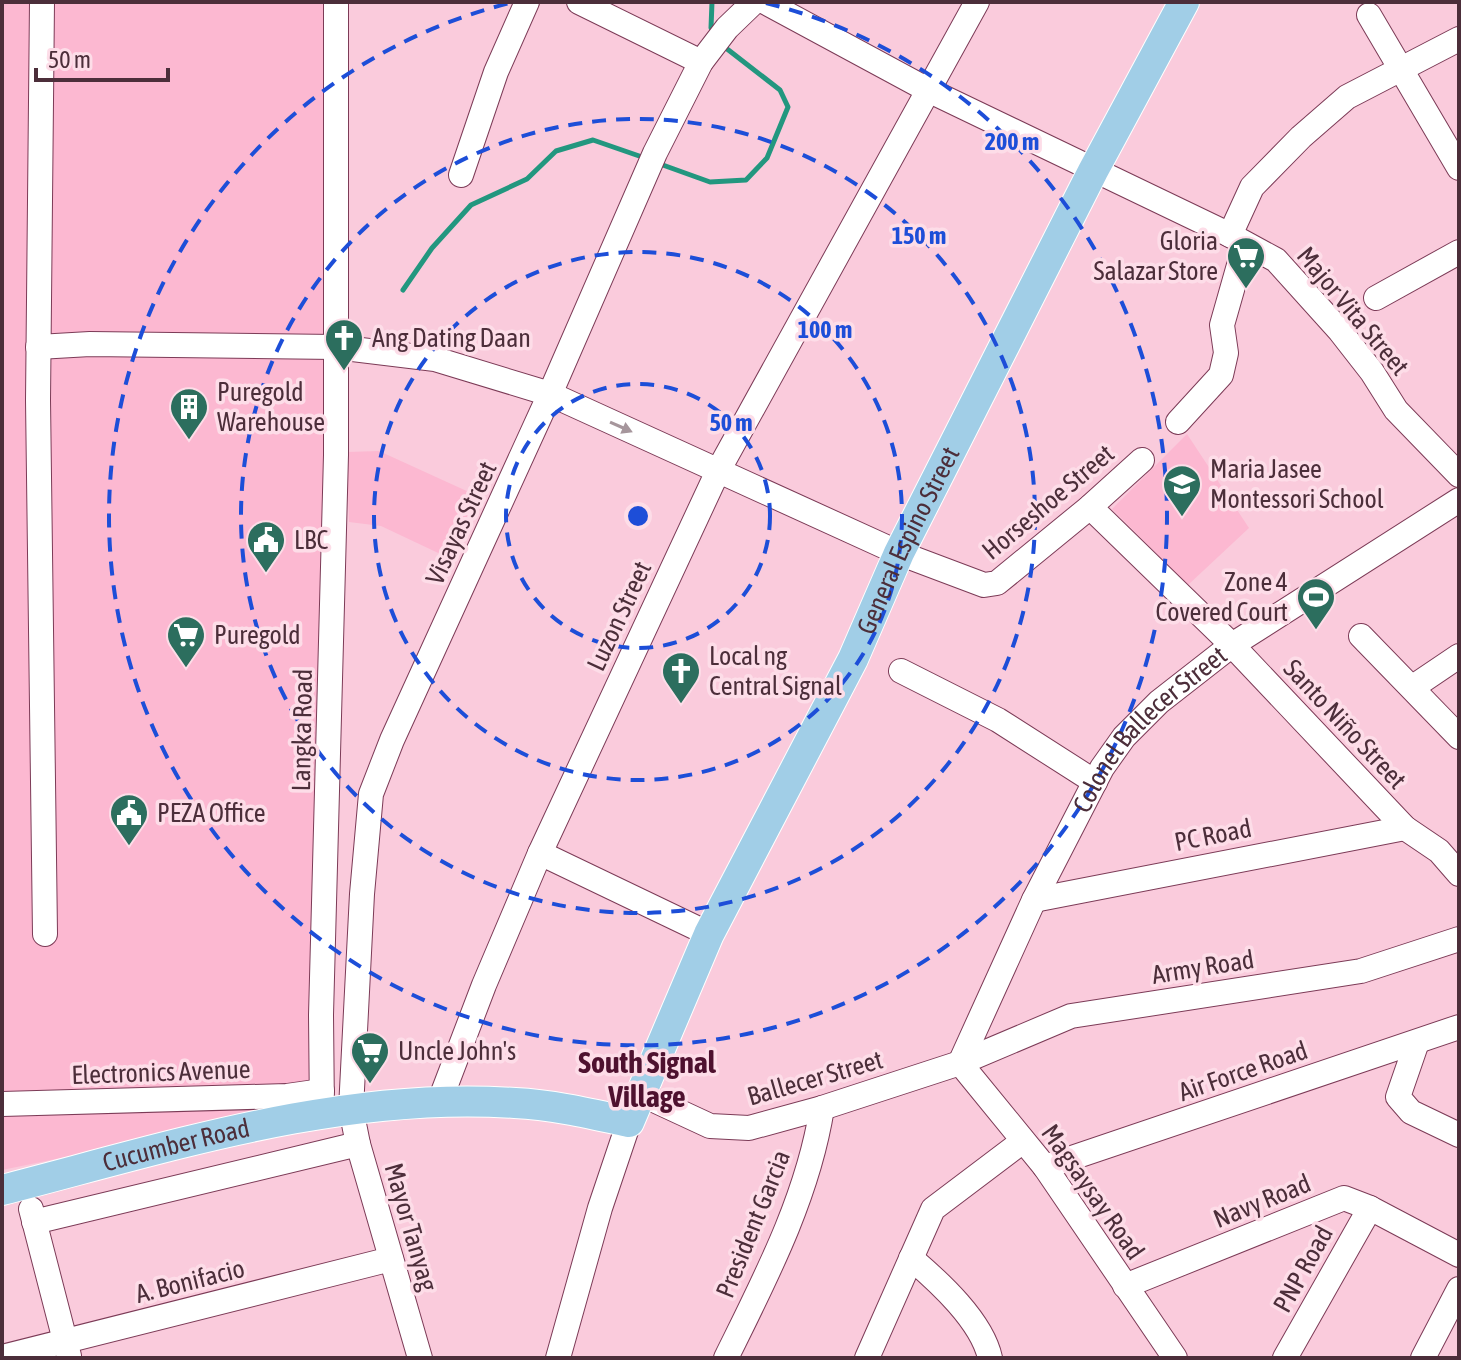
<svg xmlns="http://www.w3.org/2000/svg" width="1461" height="1360" viewBox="0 0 1461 1360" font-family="'Asap Condensed',sans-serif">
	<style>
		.built { fill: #fcb8d1 }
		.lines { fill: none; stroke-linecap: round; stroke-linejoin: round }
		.stream { stroke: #22977f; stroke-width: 5 }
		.minor-casing { stroke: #7c3b57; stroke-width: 26 }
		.major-casing { stroke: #fff; stroke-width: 32 }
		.minor { stroke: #fff; stroke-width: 24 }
		.major { stroke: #a1cee7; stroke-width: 30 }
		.oneway { fill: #a6969c }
		.ring { fill: none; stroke: #1d4ed8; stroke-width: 4; stroke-dasharray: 14 10 }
		.labels { text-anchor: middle; stroke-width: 7; stroke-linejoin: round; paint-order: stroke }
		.poi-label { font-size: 26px; fill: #4c2e3a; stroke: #fddde8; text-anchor: start }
		.street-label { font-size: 26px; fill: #4c2e3a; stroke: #fddde8 }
		.quarter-label { font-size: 30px; font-weight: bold; fill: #4e112f; stroke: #fddde8 }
		.centre { fill: #1d4ed8; stroke: #fddde8; stroke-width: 4 }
		.ring-label { font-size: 24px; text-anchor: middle; font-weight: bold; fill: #1d4ed8; stroke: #fddde8; stroke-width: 7; stroke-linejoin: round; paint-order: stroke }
	</style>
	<rect width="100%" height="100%" fill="#facbdc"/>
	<path class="built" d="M2,2H347L330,1099L295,1110L2,1170Z
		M1187,434L1249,528L1188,585L1112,509Z
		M379,451L482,498L451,559L381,526L349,522L347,452Z"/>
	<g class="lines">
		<path class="stream" d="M711,28L712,2
			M660,164L710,182L746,180L767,158L788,107L780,90L722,45
			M403,290L432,248L471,205L527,179L556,151L593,140L645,158"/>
		<g class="minor-casing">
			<g id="minor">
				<path d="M42,2L38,400L45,934"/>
				<path d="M579,2L701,62"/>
				<path d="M765,2L928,90L1230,235L1276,260L1340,331L1372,372L1396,410L1459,475"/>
				<path d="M1369,15L1459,168"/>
				<path d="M461,175L496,72L527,2"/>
				<path d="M1230,235L1252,187L1301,137L1347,97L1459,39"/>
				<path d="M1376,298L1459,252"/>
				<path d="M38,347L90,344L336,347L435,359L550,394L899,553L984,585L997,583L1090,507L1142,460"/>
				<path d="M1178,422L1221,375L1226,353L1222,325L1245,244"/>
				<path d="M1090,507L1232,645L1405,828L1439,851L1459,874"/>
				<path d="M1361,636L1459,737"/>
				<path d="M901,671L998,720L1095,782"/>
				<path d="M1413,687L1459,656"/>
				<path d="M540,853L709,934"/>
				<path d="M1034,900L1405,828"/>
				<path d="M1417,1042L1398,1097L1411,1112L1459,1135"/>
				<path id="s1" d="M960,1063L1034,900L1102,768L1124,737L1159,702L1232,645L1459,500"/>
				<path d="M960,1063L1045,1167L1175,1358"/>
				<path d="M641,1094L710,1126L749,1128L822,1108L960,1063L1071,1016L1361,971L1459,939"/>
				<path d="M439,1103L484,985L540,853L718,471L977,2"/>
				<path d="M2,1104L287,1096L322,1091"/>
				<path d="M322,1114L321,1015L336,455V2"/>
				<path d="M1045,1167L1459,1027"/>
				<path d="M31,1209L69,1356"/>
				<path d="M34,1222L358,1144"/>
				<path d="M911,1258C939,1282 982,1321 990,1358"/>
				<path d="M1125,1286L1344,1198L1370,1208L1459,1255"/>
				<path d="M2,1357L391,1259"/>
				<path d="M420,1358L358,1144L351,1109L362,894L371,794L392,740L550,394L655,153L701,62L727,28L754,2"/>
				<path d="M558,1358L600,1208L629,1122"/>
				<path d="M726,1358C765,1279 808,1197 822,1108"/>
				<path d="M867,1358L933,1209L1023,1141"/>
				<path d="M1285,1358L1370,1208"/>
				<path d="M1423,1358L1459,1289"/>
			</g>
		</g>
		<g class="major-casing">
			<g id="major">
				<path id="s2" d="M2,1190C169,1147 341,1091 515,1103C554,1105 592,1114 629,1122L709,934L853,659L899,553L1093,171L1184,2"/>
			</g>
		</g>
		<use href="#minor" class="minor"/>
		<use href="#major" class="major"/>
	</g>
	<defs><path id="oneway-solid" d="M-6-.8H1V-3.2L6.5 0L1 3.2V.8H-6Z" transform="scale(2)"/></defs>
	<use class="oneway" href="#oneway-solid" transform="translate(621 427) rotate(24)"/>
	<g class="ring">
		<circle cx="638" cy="516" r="132"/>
		<circle cx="638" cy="516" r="264"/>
		<circle cx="638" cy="516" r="397"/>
		<path d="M766 3A529 529 0 1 1 510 3"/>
	</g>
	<defs>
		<g id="supermarket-pin" transform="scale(2)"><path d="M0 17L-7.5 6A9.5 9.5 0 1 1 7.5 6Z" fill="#2c6e5e" stroke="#fddde8"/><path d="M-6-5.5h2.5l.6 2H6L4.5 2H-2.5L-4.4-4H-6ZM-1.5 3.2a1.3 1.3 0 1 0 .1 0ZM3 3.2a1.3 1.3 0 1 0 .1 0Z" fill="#fff"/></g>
		<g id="church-pin" transform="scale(2)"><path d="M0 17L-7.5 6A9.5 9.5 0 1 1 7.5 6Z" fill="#2c6e5e" stroke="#fddde8"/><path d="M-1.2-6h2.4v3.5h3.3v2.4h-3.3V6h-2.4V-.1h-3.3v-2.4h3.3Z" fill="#fff"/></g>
		<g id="building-pin" transform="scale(2)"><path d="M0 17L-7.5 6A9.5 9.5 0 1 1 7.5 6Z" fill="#2c6e5e" stroke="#fddde8"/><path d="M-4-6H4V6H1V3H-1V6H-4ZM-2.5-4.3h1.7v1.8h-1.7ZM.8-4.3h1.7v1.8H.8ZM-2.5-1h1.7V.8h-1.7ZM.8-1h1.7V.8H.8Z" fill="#fff"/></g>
		<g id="school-pin" transform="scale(2)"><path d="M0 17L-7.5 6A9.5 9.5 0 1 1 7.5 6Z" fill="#2c6e5e" stroke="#fddde8"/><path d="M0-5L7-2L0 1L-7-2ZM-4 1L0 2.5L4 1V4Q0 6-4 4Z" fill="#fff"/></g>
		<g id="civic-pin" transform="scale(2)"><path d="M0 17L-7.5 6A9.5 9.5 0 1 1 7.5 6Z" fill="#2c6e5e" stroke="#fddde8"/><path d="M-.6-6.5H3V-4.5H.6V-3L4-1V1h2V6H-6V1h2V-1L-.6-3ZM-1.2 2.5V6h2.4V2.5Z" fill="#fff"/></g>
		<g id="stadium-pin" transform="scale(2)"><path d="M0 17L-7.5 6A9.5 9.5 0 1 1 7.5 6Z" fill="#2c6e5e" stroke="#fddde8"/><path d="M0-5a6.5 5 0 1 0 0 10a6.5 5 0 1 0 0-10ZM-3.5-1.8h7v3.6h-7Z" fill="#fff"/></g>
	</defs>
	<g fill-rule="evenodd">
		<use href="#supermarket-pin" x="1246" y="256"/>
		<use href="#church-pin" x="344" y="338"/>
		<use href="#building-pin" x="189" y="407"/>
		<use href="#school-pin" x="1182" y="484"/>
		<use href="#civic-pin" x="266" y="540"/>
		<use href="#stadium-pin" x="1316" y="597"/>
		<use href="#supermarket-pin" x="186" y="635"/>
		<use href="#church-pin" x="681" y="671"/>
		<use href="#civic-pin" x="129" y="813"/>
		<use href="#supermarket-pin" x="370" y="1051"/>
	</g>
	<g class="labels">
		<g class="poi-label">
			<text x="1218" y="250" text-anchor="end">Gloria<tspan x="1218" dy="30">Salazar Store</tspan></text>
			<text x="372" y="347">Ang Dating Daan</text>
			<text x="217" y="401">Puregold<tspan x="217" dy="30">Warehouse</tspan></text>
			<text x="1210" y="478">Maria Jasee<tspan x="1210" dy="30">Montessori School</tspan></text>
			<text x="294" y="549">LBC</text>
			<text x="1288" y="591" text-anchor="end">Zone 4<tspan x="1288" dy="30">Covered Court</tspan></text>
			<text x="214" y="644">Puregold</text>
			<text x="709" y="665">Local ng<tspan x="709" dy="30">Central Signal</tspan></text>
			<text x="157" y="822">PEZA Office</text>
			<text x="398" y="1060">Uncle John's</text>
		</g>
		<g class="street-label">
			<text transform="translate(1353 311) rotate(50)" y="9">Major Vita Street</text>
			<text transform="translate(1048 502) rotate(-40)" y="9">Horseshoe Street</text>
			<text transform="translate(461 523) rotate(-65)" y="9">Visayas Street</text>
			<text dy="9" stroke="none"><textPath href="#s2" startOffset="1284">General Espino Street</textPath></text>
			<text transform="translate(619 616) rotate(-65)" y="9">Luzon Street</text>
			<text transform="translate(1345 724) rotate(47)" y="9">Santo Niño Street</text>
			<text transform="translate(302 730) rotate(-89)" y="9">Langka Road</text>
			<text dy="9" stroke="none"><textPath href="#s1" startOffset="388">Colonel Ballecer Street</textPath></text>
			<text transform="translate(1213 835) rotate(-11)" y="9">PC Road</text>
			<text transform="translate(1203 967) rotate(-9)" y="9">Army Road</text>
			<text transform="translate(1243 1071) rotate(-19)" y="9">Air Force Road</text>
			<text transform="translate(161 1072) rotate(-2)" y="9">Electronics Avenue</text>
			<text transform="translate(815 1078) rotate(-16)" y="9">Ballecer Street</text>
			<text dy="9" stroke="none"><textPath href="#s2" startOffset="180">Cucumber Road</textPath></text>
			<text transform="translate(1093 1192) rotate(55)" y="9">Magsaysay Road</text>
			<text transform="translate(1262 1201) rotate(-22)" y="9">Navy Road</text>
			<text transform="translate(753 1224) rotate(-68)" y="9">President Garcia</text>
			<text transform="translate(411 1227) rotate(74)" y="9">Mayor Tanyag</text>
			<text transform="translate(1303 1269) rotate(-61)" y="9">PNP Road</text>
			<text transform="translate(190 1281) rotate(-14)" y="9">A. Bonifacio</text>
		</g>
		<g class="quarter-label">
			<text x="647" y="1073">South Signal<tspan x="647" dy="34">Village</tspan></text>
		</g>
	</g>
	<circle cx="638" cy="516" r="12" class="centre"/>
	<g class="ring-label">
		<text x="1012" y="150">200 m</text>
		<text x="919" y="244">150 m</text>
		<text x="825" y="338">100 m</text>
		<text x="731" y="431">50 m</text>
	</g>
	<rect width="1461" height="1360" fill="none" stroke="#4c2e3a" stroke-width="8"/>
	<path d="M36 68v12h132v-12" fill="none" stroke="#4c2e3a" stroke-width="4"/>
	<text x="48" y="68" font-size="24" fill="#4c2e3a" stroke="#fddde8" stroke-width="6" paint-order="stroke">50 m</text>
</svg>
